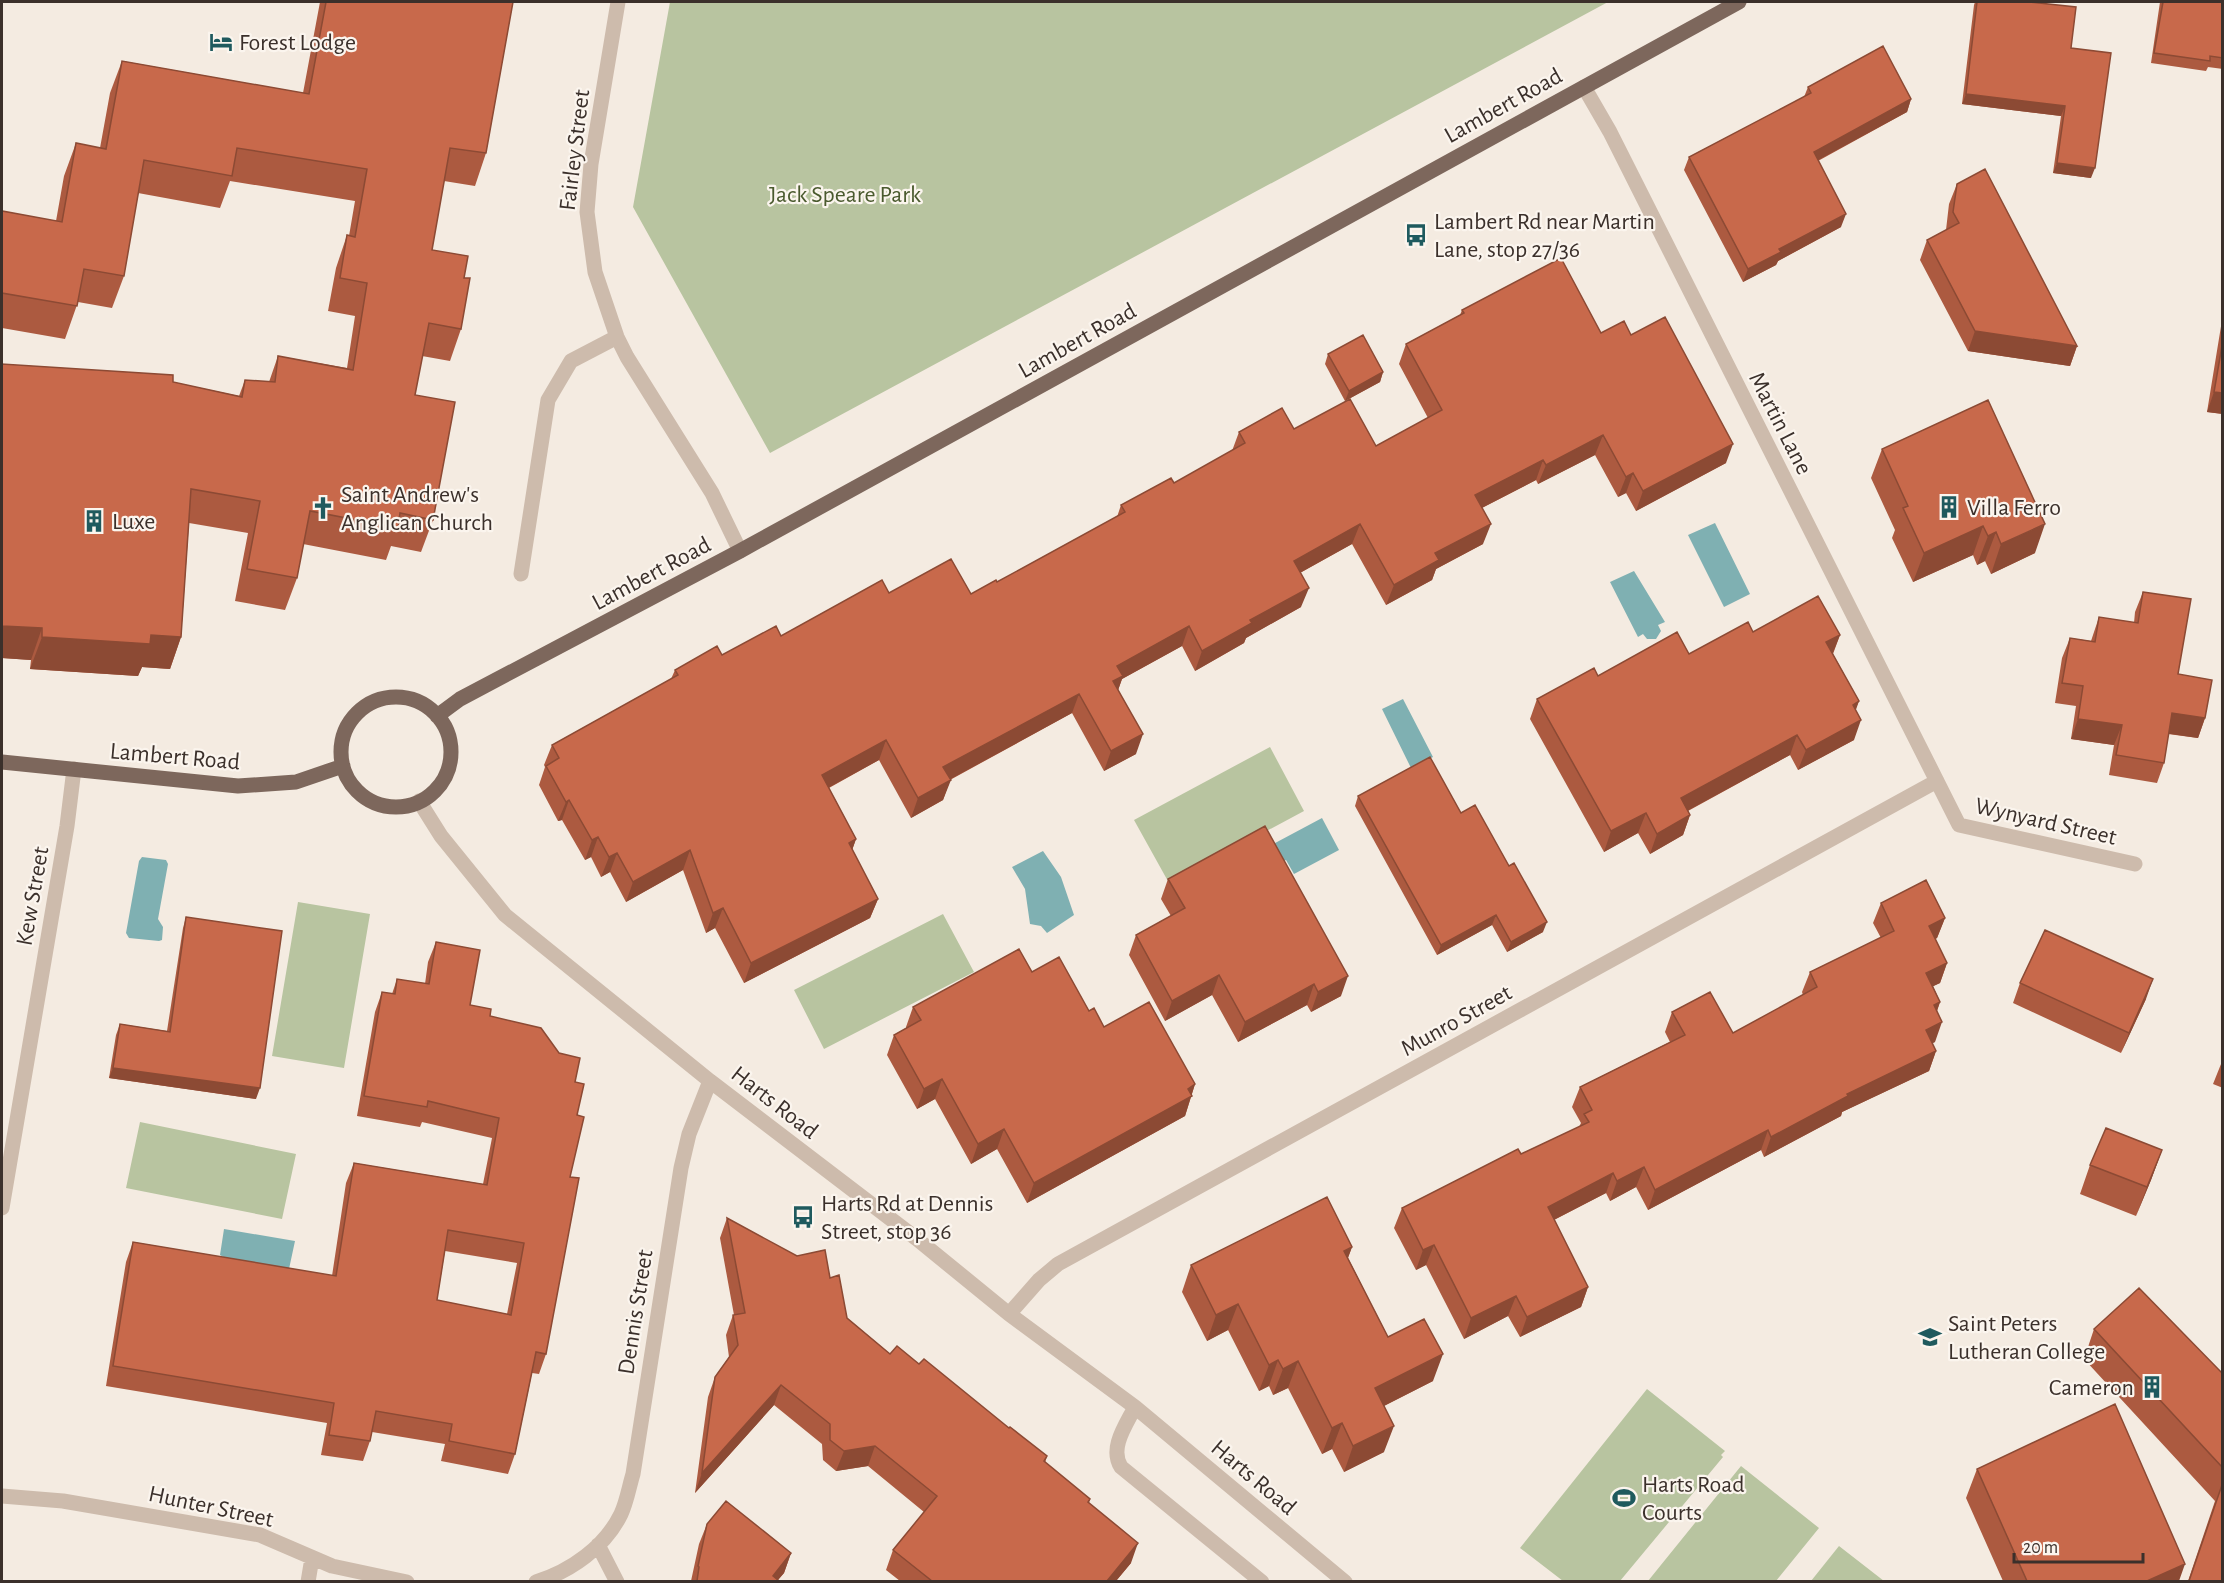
<svg xmlns="http://www.w3.org/2000/svg" width="2224" height="1583" viewBox="0 0 2224 1583" font-family="'Alegreya Sans',sans-serif">
	<style>
		.green { fill: #b8c4a0 }
		.water { fill: #7fb0b2 }
		.lines { fill: none; stroke-linecap: round; stroke-linejoin: round }
		.minor { stroke: #cdbbac; stroke-width: 15 }
		.major { stroke: #7d675c; stroke-width: 15 }
		.wall { fill: #ac5a40; fill-rule: evenodd }
		.shaded-wall { fill: #8c4a34 }
		.building { fill: #c8694b; stroke: #8c4a34; stroke-width: 1.5; fill-rule: evenodd }
		.labels { text-anchor: middle; stroke-width: 4.5; stroke-linejoin: round; paint-order: stroke }
		.poi-label { font-size: 24px; fill: #3b302b; stroke: #fbf5ee; text-anchor: start }
		.street-label { font-size: 24px; fill: #3b302b; stroke: #fbf5ee }
		.park-label { font-size: 24px; fill: #4a5a2e; stroke: #fbf5ee }
	</style>
	<rect width="100%" height="100%" fill="#f4ebe1"/>
	<path class="green" d="M670,2H1608L770,453L633,207Z
		M1270,747L1304,811L1169,883L1134,820Z
		M298,902L370,914L344,1068L272,1056Z
		M943,914L974,972L824,1049L794,990Z
		M140,1122L296,1154L282,1219L126,1188Z
		M1647,1389L1725,1451L1721,1455L1723,1457L1620,1581H1563L1520,1548Z
		M1741,1466L1819,1528L1776,1581H1648Z
		M1839,1546L1884,1581H1811Z"/>
	<path class="water" d="M1715,523L1750,594L1724,607L1688,535Z
		M1634,571L1665,622L1658,625L1661,631L1656,639H1647L1643,634L1638,637L1610,582Z
		M1403,699L1433,757L1411,768L1382,709Z
		M1322,818L1339,850L1294,874L1286,860L1274,867L1264,849Z
		M1043,851L1061,877L1074,915L1047,933L1041,926L1030,924L1025,889L1012,867Z
		M142,857L166,860L168,864L158,919L163,927L162,940L159,941L129,938L126,933L139,861Z
		M224,1229L295,1241L289,1269L241,1267L220,1255Z"/>
	<g class="lines">
		<path class="minor" d="M618,2L591,164L587,212L595,272L617,337L627,357L712,493L740,551
			M1584,87L1610,132L1959,825L2135,864
			M521,574L548,400L571,361L617,337
			M419,801L441,836L505,915L710,1081L917,1239L1009,1314L1135,1407L1345,1582
			M2,1208L67,826L74,769
			M1009,1314L1039,1280L1058,1264L1937,781
			M1135,1407C1126,1425 1109,1448 1121,1467L1262,1582
			M2,1496L63,1501L260,1535L332,1566L407,1582
			M598,1545L617,1582
			M308,1582L312,1558
			M536,1582C571,1571 605,1547 621,1514C627,1501 629,1487 633,1474L681,1168L689,1134L710,1081"/>
		<path class="major" d="M341 752a55 55 0 1 1 110 0a55 55 0 1 1-110 0Z
			M437,716L460,699L740,551L1739,2
			M2,762L238,786L296,782L343,766"/>
	</g>
	<path class="wall" d="M320,2H513L486,153L475,186L444,181L432,250L464,278L461,329L450,361L422,356L415,395L433,520L421,552L391,546L386,560L303,544L297,578L285,610L235,601L248,533L189,523L181,637L170,669L142,667L138,676L30,669L31,660L2,658V364L173,382L239,396L245,380L269,382L278,356L347,368L355,316L328,311L336,268L347,235L349,236L355,201L230,181L220,208L138,193L124,276L112,308L78,302L65,339L2,328V211L56,221L64,176L76,143L100,148L110,93L122,61L303,93Z
		M1975,2H2029L2071,48L2091,178L2053,173L2061,116L1962,104L1974,5Z
		M2160,2H2223V69L2208,67L2206,71L2151,63Z
		M1808,87L1911,99L1907,112L1818,161L1841,227L1778,261L1776,265L1743,282L1684,170L1689,157L1804,97Z
		M1957,184L2077,346L2070,366L1968,351L1920,260L1927,240L1946,230L1949,204Z
		M1462,310L1601,333L1631,335L1726,463L1636,511L1626,493L1618,497L1595,455L1538,484L1536,480L1482,508L1483,544L1436,569L1432,580L1386,605L1352,544L1300,573L1301,607L1246,638L1244,643L1195,671L1182,646L1122,679L1118,690L1136,754L1104,771L1072,713L950,780L943,800L911,818L879,760L829,788L856,839L852,850L878,899L870,918L744,983L715,928L706,933L683,870L626,902L610,872L601,877L591,857L585,860L562,820L558,821L539,785L545,767L544,765L552,745L671,679L675,670L781,636L889,593L971,594L997,582L1117,517L1121,505L1174,483L1232,451L1239,432L1294,429L1376,446L1428,418L1399,364L1406,344L1460,315Z
		M2223,314V414L2207,412Z
		M1328,354L1383,372L1380,382L1345,401L1325,364Z
		M1882,449L2035,553L1991,574L1985,561L1977,565L1973,555L1913,582L1892,538L1895,530L1871,478Z
		M2143,592L2178,674L2205,718L2198,738L2168,734L2164,763L2157,783L2109,775L2114,745L2071,739L2076,706L2055,703L2062,658L2070,638L2091,641L2099,617L2134,623L2135,612Z
		M1840,635L1833,654L1859,701L1855,710L1854,740L1798,770L1790,755L1688,811L1690,815L1683,835L1650,854L1638,833L1604,852L1530,719L1537,699L1598,676L1689,654Z
		M1358,796L1461,813L1543,932L1507,952L1492,925L1437,955L1355,806Z
		M1168,879L1341,996L1311,1012L1307,1005L1238,1042L1212,995L1165,1021L1129,955L1136,935L1171,916L1161,899Z
		M1881,903L1945,918L1937,938L1935,939L1947,963L1940,983L1933,986L1940,1002L1937,1011L1935,1042L1932,1043L1936,1051L1929,1071L1842,1112L1841,1116L1764,1157L1761,1150L1648,1210L1636,1187L1610,1201L1606,1193L1554,1220L1588,1287L1581,1307L1520,1337L1508,1316L1464,1339L1426,1265L1416,1270L1394,1228L1402,1208L1521,1154L1579,1127L1581,1123L1572,1107L1580,1087L1670,1042L1665,1032L1672,1012L1733,1033L1803,995L1802,992L1810,972L1881,938L1873,923Z
		M186,917L256,1099L109,1078L116,1035L120,1024L167,1031L183,928Z
		M436,942L470,1005L490,1016L575,1082L577,1115L570,1177L546,1354L539,1374L532,1373L515,1454L508,1474L441,1461L445,1444L372,1432L370,1441L363,1461L321,1455L327,1423L106,1386L126,1262L133,1242L332,1276L346,1183L354,1163L483,1184L492,1138L422,1122L420,1127L357,1116L375,1012L382,992L392,994L397,979L425,984L428,962ZM445,1251L517,1263L507,1314L437,1300Z
		M1032,972L1089,1011L1104,1027L1195,1084L1185,1116L1027,1203L997,1149L971,1164L935,1099L917,1109L887,1055L894,1035L906,1028V1027L913,1007Z
		M2020,983L2146,999L2121,1053L2013,1003Z
		M2223,1059V1088L2213,1084Z
		M2162,1150L2151,1180L2136,1216L2080,1194L2090,1165Z
		M727,1218L830,1278L847,1318L890,1354L919,1364L1047,1456L1045,1463L1090,1499L1089,1503L1131,1563L1116,1581H900L886,1570L893,1550L924,1512L868,1466L836,1471L823,1460L822,1444L774,1405L695,1493L708,1397L715,1377L729,1357L726,1335L733,1315H734L720,1238Z
		M1352,1247L1348,1258L1388,1337L1433,1381L1384,1406V1452L1344,1472L1332,1449L1322,1454L1288,1388L1273,1395L1269,1386L1259,1391L1228,1330L1207,1341L1182,1292L1191,1265Z
		M2094,1329L2223,1374V1581H2188L2215,1501L2084,1359Z
		M1977,1469L2179,1581H2003L1966,1498Z
		M707,1524L791,1553L784,1573L778,1580L779,1581H691L699,1544Z"/>
	<path class="shaded-wall" d="M1966,94L2065,106L2061,116L1962,104Z
		M1911,99L1907,112L1809,165L1814,152Z
		M2057,163L2095,168L2091,178L2053,173Z
		M1846,214L1841,227L1778,261L1776,265L1743,282L1748,269L1779,249Z
		M1975,331L2077,346L2070,366L1968,351Z
		M1383,372L1380,382L1345,401L1349,391Z
		M2214,392L2223,393V414L2207,412Z
		M1603,435L1595,455L1538,484L1546,465Z
		M1733,444L1726,463L1636,511L1643,491Z
		M1543,460L1536,480L1468,515L1475,495Z
		M1633,473L1626,493L1618,497L1626,477Z
		M1360,524L1352,544L1287,580L1294,561Z
		M1491,524L1483,544L1436,569L1432,580L1386,605L1394,585L1435,553Z
		M2045,524L2035,553L1991,574L2001,544Z
		M1983,526L1973,555L1913,582L1924,553Z
		M1996,532L1985,561L1977,565L1988,536Z
		M1309,588L1301,607L1246,638L1244,643L1195,671L1202,651L1250,620Z
		M2,626L42,628L31,660L2,658Z
		M1189,626L1182,646L1122,679L1116,696L1106,701L1117,666Z
		M151,635L181,637L170,669L142,667L138,676L30,669L42,637Z
		M1840,635L1832,655L1826,642Z
		M1079,694L1072,713L936,787L943,767Z
		M1859,701L1852,721L1853,705Z
		M2172,713L2205,718L2198,738L2164,733Z
		M2078,719L2122,725L2114,745L2071,739Z
		M1861,720L1854,740L1798,770L1806,750Z
		M1143,734L1136,754L1104,771L1111,751Z
		M1797,735L1790,755L1674,818L1681,798Z
		M886,740L879,760L815,795L822,775Z
		M951,780L943,800L911,818L918,798Z
		M569,800L562,820L558,821L566,802Z
		M1646,813L1638,833L1604,852L1611,831Z
		M1690,815L1683,835L1650,854L1657,834Z
		M598,837L591,857L585,860L592,840Z
		M856,839L849,859V843Z
		M690,850L683,870L626,902L633,882Z
		M617,853L610,872L601,877L609,857Z
		M878,899L870,918L744,983L751,963Z
		M723,908L715,928L706,933L713,913Z
		M1496,915L1492,925L1437,955L1441,945Z
		M1945,918L1937,938L1921,946L1929,926Z
		M1547,922L1543,932L1507,952L1511,942Z
		M1947,963L1940,983L1919,993L1926,973Z
		M1219,975L1212,995L1165,1021L1172,1001Z
		M1348,976L1341,996L1311,1012L1318,992Z
		M2153,979L2146,999L2121,1053L2129,1033Z
		M1314,984L1307,1005L1238,1042L1245,1022Z
		M1940,1002L1933,1022L1934,1005Z
		M1942,1022L1935,1042L1918,1050L1926,1030Z
		M1936,1051L1929,1071L1842,1112L1841,1116L1764,1157L1771,1137L1847,1094Z
		M113,1068L260,1088L256,1099L109,1078Z
		M942,1079L935,1099L917,1109L924,1089Z
		M1195,1084L1185,1116L1027,1203L1034,1183Z
		M1004,1129L997,1149L971,1164L978,1144Z
		M1768,1130L1761,1150L1648,1210L1655,1190Z
		M2162,1150L2151,1180L2136,1216L2147,1187Z
		M1644,1167L1636,1187L1610,1201L1617,1181Z
		M1613,1173L1606,1193L1540,1227L1548,1207Z
		M1434,1245L1426,1265L1416,1270L1423,1250Z
		M1352,1247L1342,1273L1344,1251Z
		M1588,1287L1581,1307L1520,1337L1527,1317Z
		M1516,1296L1508,1316L1464,1339L1471,1318Z
		M1238,1304L1228,1330L1207,1341L1216,1315Z
		M1443,1354L1433,1381L1366,1415L1375,1388Z
		M1278,1360L1269,1386L1259,1391L1269,1365Z
		M1298,1361L1288,1388L1273,1395L1283,1369Z
		M781,1385L774,1405L695,1493L702,1473Z
		M1342,1423L1332,1449L1322,1454L1332,1428Z
		M1394,1426L1384,1452L1344,1472L1353,1446Z
		M875,1446L868,1466L836,1471L844,1451Z
		M1138,1543L1131,1563L1116,1581H1107Z
		M791,1553L784,1573L777,1581L773,1576Z
		M2185,1564L2179,1581H2147Z"/>
	<path class="building" d="M326,2H513L486,153L450,148L432,250L468,256L464,278H470L461,329L429,323L415,395L455,402L433,520L400,513L398,528L310,511L297,578L247,569L260,501L191,489L181,637L151,635L150,644L42,637V628L2,626V364L173,375V382L242,397L245,380L275,382L278,356L353,370L367,283L340,278L347,235L355,237L367,169L237,148L232,176L144,160L124,276L84,269L77,306L2,293V211L62,222L76,143L106,149L122,61L309,94Z
		M1977,2H2029L2076,7L2071,48L2111,53L2095,168L2057,163L2065,106L1966,94Z
		M2163,2H2223V58L2210,56V61L2154,53Z
		M1883,46L1911,99L1814,152L1846,214L1779,249L1781,252L1748,269L1689,157L1811,93L1808,87Z
		M1985,169L2077,346L1975,331L1927,240L1959,223L1953,212L1957,184Z
		M1561,258L1601,333L1624,321L1631,335L1665,317L1733,444L1643,491L1633,473L1626,477L1603,435L1546,465L1543,460L1475,495L1491,524L1435,553L1439,560L1394,585L1360,524L1294,561L1309,588L1250,620L1252,623L1202,651L1189,626L1117,666L1123,676L1113,681L1143,734L1111,751L1079,694L943,767L951,780L918,798L886,740L822,775L856,839L849,843L878,899L751,963L723,908L713,913L690,850L633,882L617,853L609,857L598,837L592,840L569,800L566,802L546,766L559,758L552,745L678,675L675,670L717,646L722,655L776,626L781,636L882,580L889,593L951,559L971,594L996,580L997,582L1125,512L1121,505L1171,478L1174,483L1245,443L1239,432L1282,408L1294,429L1350,399L1376,446L1442,410L1406,344L1464,313L1462,310Z
		M1363,335L1383,372L1349,391L1328,354Z
		M2223,340V393L2214,392Z
		M1988,400L2045,524L2001,544L1996,532L1988,536L1983,526L1924,553L1903,508L1908,506L1882,449Z
		M2143,592L2191,599L2178,674L2212,680L2205,718L2172,713L2164,763L2116,755L2122,725L2078,719L2083,686L2062,683L2070,638L2095,642L2099,617L2138,623Z
		M1818,596L1840,635L1826,642L1859,701L1853,705L1861,720L1806,750L1797,735L1681,798L1690,815L1657,834L1646,813L1611,831L1537,699L1594,668L1598,676L1677,632L1689,654L1748,622L1753,632Z
		M1430,757L1461,813L1475,805L1509,866L1514,863L1547,922L1511,942L1496,915L1441,945L1358,796Z
		M1265,826L1348,976L1318,992L1314,984L1245,1022L1219,975L1172,1001L1136,935L1185,908L1168,879Z
		M1926,880L1945,918L1929,926L1947,963L1926,973L1940,1002L1934,1005L1942,1022L1926,1030L1936,1051L1847,1094L1848,1096L1771,1137L1768,1130L1655,1190L1644,1167L1617,1181L1613,1173L1548,1207L1588,1287L1527,1317L1516,1296L1471,1318L1434,1245L1423,1250L1402,1208L1518,1149L1521,1154L1589,1122L1584,1114L1592,1110L1580,1087L1685,1035L1672,1012L1710,992L1733,1033L1817,987L1810,972L1894,931L1881,903Z
		M186,917L282,931L260,1088L113,1068L120,1024L170,1032Z
		M2045,930L2153,979L2129,1033L2020,983Z
		M436,942L480,950L470,1005L491,1009L490,1016L541,1028L559,1053L580,1058L575,1082L584,1084L577,1115L584,1117L570,1177L579,1178L546,1354L536,1352L515,1454L449,1441L452,1424L376,1411L370,1441L329,1435L334,1403L113,1366L133,1242L336,1276L354,1163L487,1185L499,1118L428,1101L427,1107L364,1096L382,992L395,994L397,979L429,984ZM448,1230L524,1243L511,1315L437,1300Z
		M1019,949L1032,972L1059,957L1089,1011L1094,1008L1104,1027L1149,1002L1195,1084L1188,1089L1192,1096L1034,1183L1004,1129L978,1144L942,1079L924,1089L894,1035L921,1020L913,1007Z
		M2106,1128L2162,1150L2147,1187L2090,1165Z
		M1327,1197L1352,1247L1344,1251L1388,1337L1424,1319L1443,1354L1375,1388L1394,1426L1353,1446L1342,1423L1332,1428L1298,1361L1283,1369L1278,1360L1269,1365L1238,1304L1216,1315L1191,1265Z
		M727,1218L797,1256L825,1250L830,1278L839,1275L847,1318L890,1354L897,1346L919,1364L924,1359L1009,1428L1010,1427L1047,1456L1044,1461L1090,1499L1088,1502L1138,1543L1107,1581H932L893,1550L937,1496L875,1446L844,1451L830,1440V1424L781,1385L702,1473L715,1377L738,1345L733,1315L745,1313Z
		M2139,1288L2223,1374V1468L2094,1329Z
		M2115,1404L2185,1564L2147,1581H2027L1977,1469Z
		M2223,1482V1581H2189Z
		M726,1501L791,1553L773,1576L779,1581H697L699,1567L698,1566L707,1524Z"/>
	<defs>
		<g id="hotel-bare" transform="scale(1.8)"><path d="M-6-4.5h1.5V1H6V5H4.5V3h-9V5H-6ZM-4 0a1.8 1.8 0 1 1 3.6 0ZM.5 0V-2.5h3Q6-2.5 6 0Z" fill="#1f5a5e" stroke="#fbf5ee" stroke-width="2.5" paint-order="stroke"/></g>
		<g id="bus-bare" transform="scale(1.8)"><path d="M-5-6H5V4H4V6H2V4H-2V6H-4V4H-5ZM-3.5-4V0h7V-4ZM-3.5 1.2v1.5H-2V1.2ZM2 1.2v1.5H3.5V1.2Z" fill="#1f5a5e" stroke="#fbf5ee" stroke-width="2.5" paint-order="stroke"/></g>
		<g id="building-bare" transform="scale(1.8)"><path d="M-4-6H4V6H1V3H-1V6H-4ZM-2.5-4.3h1.7v1.8h-1.7ZM.8-4.3h1.7v1.8H.8ZM-2.5-1h1.7V.8h-1.7ZM.8-1h1.7V.8H.8Z" fill="#1f5a5e" stroke="#fbf5ee" stroke-width="2.5" paint-order="stroke"/></g>
		<g id="church-bare" transform="scale(1.8)"><path d="M-1.2-6h2.4v3.5h3.3v2.4h-3.3V6h-2.4V-.1h-3.3v-2.4h3.3Z" fill="#1f5a5e" stroke="#fbf5ee" stroke-width="2.5" paint-order="stroke"/></g>
		<g id="school-bare" transform="scale(1.8)"><path d="M0-5L7-2L0 1L-7-2ZM-4 1L0 2.5L4 1V4Q0 6-4 4Z" fill="#1f5a5e" stroke="#fbf5ee" stroke-width="2.5" paint-order="stroke"/></g>
		<g id="stadium-bare" transform="scale(1.8)"><path d="M0-5a6.5 5 0 1 0 0 10a6.5 5 0 1 0 0-10ZM-3.5-1.8h7v3.6h-7Z" fill="#1f5a5e" stroke="#fbf5ee" stroke-width="2.5" paint-order="stroke"/></g>
	</defs>
	<g fill-rule="evenodd">
		<use href="#hotel-bare" x="221" y="42"/>
		<use href="#bus-bare" x="1416" y="235"/>
		<use href="#building-bare" x="1949" y="507"/>
		<use href="#church-bare" x="323" y="508"/>
		<use href="#building-bare" x="94" y="521"/>
		<use href="#bus-bare" x="803" y="1217"/>
		<use href="#school-bare" x="1930" y="1337"/>
		<use href="#building-bare" x="2152" y="1387"/>
		<use href="#stadium-bare" x="1624" y="1498"/>
	</g>
	<g class="labels">
		<g class="poi-label">
			<text x="239" y="50">Forest Lodge</text>
			<text x="1434" y="229">Lambert Rd near Martin<tspan x="1434" dy="28">Lane, stop 27/36</tspan></text>
			<text x="341" y="502">Saint Andrew's<tspan x="341" dy="28">Anglican Church</tspan></text>
			<text x="1967" y="515">Villa Ferro</text>
			<text x="112" y="529">Luxe</text>
			<text x="821" y="1211">Harts Rd at Dennis<tspan x="821" dy="28">Street, stop 36</tspan></text>
			<text x="1948" y="1331">Saint Peters<tspan x="1948" dy="28">Lutheran College</tspan></text>
			<text x="2134" y="1395" text-anchor="end">Cameron</text>
			<text x="1642" y="1492">Harts Road<tspan x="1642" dy="28">Courts</tspan></text>
		</g>
		<g class="street-label">
			<text transform="translate(1503 105) rotate(-29)" y="8">Lambert Road</text>
			<text transform="translate(574 150) rotate(-83)" y="8">Fairley Street</text>
			<text transform="translate(1077 340) rotate(-29)" y="8">Lambert Road</text>
			<text transform="translate(1781 423) rotate(63)" y="8">Martin Lane</text>
			<text transform="translate(651 573) rotate(-28)" y="8">Lambert Road</text>
			<text transform="translate(175 756) rotate(5)" y="8">Lambert Road</text>
			<text transform="translate(2046 821) rotate(13)" y="8">Wynyard Street</text>
			<text transform="translate(32 896) rotate(-80)" y="8">Kew Street</text>
			<text transform="translate(1456 1020) rotate(-29)" y="8">Munro Street</text>
			<text transform="translate(775 1102) rotate(38)" y="8">Harts Road</text>
			<text transform="translate(635 1312) rotate(-81)" y="8">Dennis Street</text>
			<text transform="translate(1254 1477) rotate(40)" y="8">Harts Road</text>
			<text transform="translate(211 1506) rotate(12)" y="8">Hunter Street</text>
		</g>
		<g class="park-label">
			<text x="845" y="202">Jack Speare Park</text>
		</g>
	</g>
	<rect width="2224" height="1583" fill="none" stroke="#3b302b" stroke-width="6"/>
	<path d="M2014 1553v9h129v-9" fill="none" stroke="#3b302b" stroke-width="3"/>
	<text x="2023" y="1553" font-size="18" fill="#3b302b" stroke="#fbf5ee" stroke-width="4.5" paint-order="stroke">20 m</text>
</svg>
